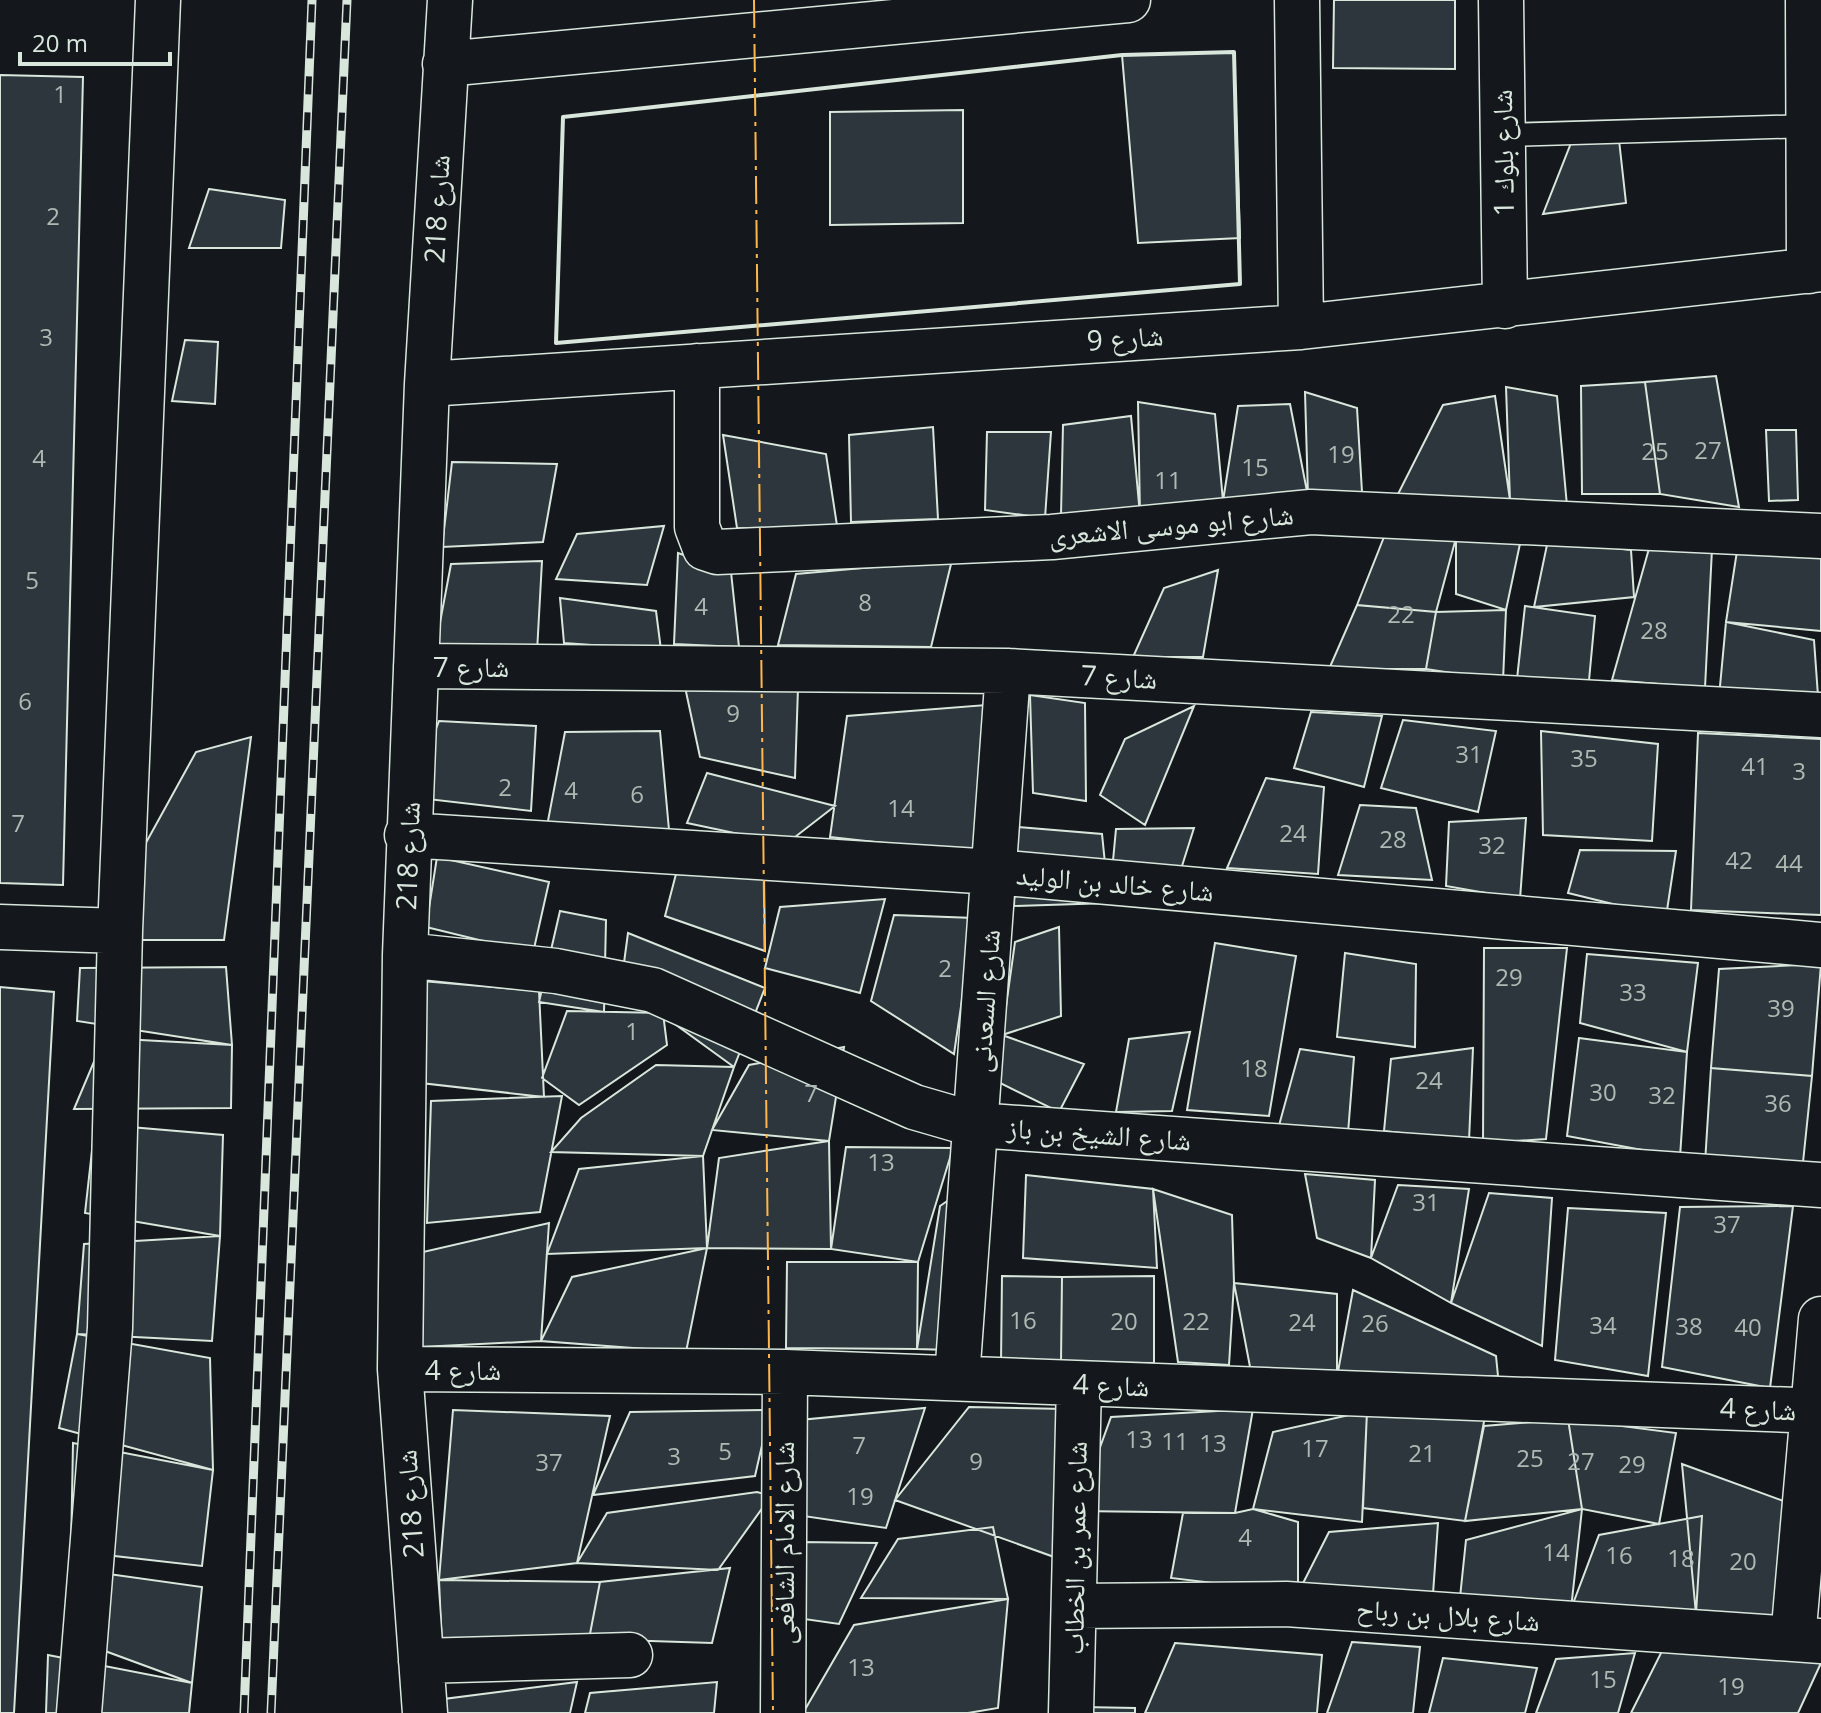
<svg xmlns="http://www.w3.org/2000/svg" width="1821" height="1713" viewBox="0 0 1821 1713" font-family="'Open Sans','Noto Naskh Arabic',sans-serif">
	<style>
		.building { fill: #2c363c; stroke: #d8e6dc; stroke-width: 2 }
		.lines { fill: none; stroke-linecap: round; stroke-linejoin: round }
		.lane-casing { stroke: #d8e6dc; stroke-width: 25 }
		.street-casing { stroke: #d8e6dc; stroke-width: 47 }
		.lane { stroke: #14181c; stroke-width: 22 }
		.street { stroke: #14181c; stroke-width: 44 }
		.rail-casing { stroke: #d8e6dc; stroke-width: 9 }
		.rail { stroke: #14181c; stroke-width: 6; stroke-dasharray: 18; stroke-linecap: butt }
		.wall { stroke: #d8e6dc; stroke-width: 4 }
		.power { stroke: #ffb74d; stroke-width: 2; stroke-dasharray: 28 6 4 6; stroke-linecap: butt }
		.labels { text-anchor: middle; stroke-width: 6; stroke-linejoin: round; paint-order: stroke }
		.number-label { font-size: 24px; fill: #adbab4 }
		.street-label { font-size: 28px; fill: #d8e6dc; stroke: #14181c }
	</style>
	<rect width="100%" height="100%" fill="#14181c"/>
	<path class="building" d="M1334,0H1455V69L1333,68Z
		M1234,52L1240,238L1138,243L1122,55Z
		M0,75L83,77L63,885L0,883Z
		M963,110V223L830,225V112Z
		M1618,131L1626,203L1543,214L1575,133Z
		M209,189L285,200L281,248H189Z
		M185,340L218,342L215,404L172,401Z
		M1716,376L1739,507L1660,494L1645,382Z
		M1645,382L1660,494H1582L1581,386Z
		M1506,387L1557,396L1567,506L1510,500Z
		M1305,392L1357,408L1362,492L1308,496Z
		M1495,396L1510,500L1398,494L1443,405Z
		M1138,402L1215,414L1223,501L1140,515Z
		M1290,404L1311,512L1223,501L1238,406Z
		M1131,416L1140,515H1061L1063,425Z
		M933,427L938,519L851,522L849,435Z
		M1766,430H1796L1798,500L1769,501Z
		M987,432H1051L1045,518L985,510Z
		M723,435L826,454L838,532L737,528Z
		M452,462L557,464L543,542L442,547Z
		M664,526L647,585L556,579L577,534Z
		M1386,532L1456,538L1436,612L1357,605Z
		M1456,538L1521,539L1506,610L1456,594Z
		M1548,540L1631,550L1634,597L1534,607Z
		M1650,545L1712,549L1705,688L1612,680Z
		M1737,551L1821,557V631L1726,622Z
		M678,553L731,572L739,647L674,644Z
		M952,560L931,647L778,645L796,574Z
		M542,561L537,652L435,649L451,564Z
		M1218,570L1203,657H1133L1164,588Z
		M560,598L656,611L661,650L564,643Z
		M1357,605L1436,612L1426,669H1329Z
		M1525,606L1595,616L1588,691L1517,679Z
		M1506,610L1503,681L1426,669L1436,612Z
		M1726,622L1814,640L1818,696L1719,697Z
		M685,687L798,688L795,778L700,757Z
		M1030,695L1085,703L1086,801L1033,793Z
		M986,705L974,853L830,837L847,716Z
		M1194,706L1145,825L1100,795L1125,739Z
		M1311,712L1382,716L1364,787L1294,768Z
		M1403,720L1496,731L1478,812L1381,788Z
		M439,721L536,726L531,811L410,797Z
		M660,731L669,830L547,826L565,732Z
		M1541,731L1658,744L1652,841L1543,835Z
		M1698,733L1821,739V915L1691,910Z
		M251,737L224,940H132L137,859L196,752Z
		M707,773L835,806L786,844L687,823Z
		M1266,778L1324,787L1318,874L1227,868Z
		M1360,805L1416,808L1432,880L1338,875Z
		M1526,818L1520,899L1446,886L1449,822Z
		M1018,827L1102,834L1109,903L1014,906Z
		M1194,828L1170,904L1109,903L1116,829Z
		M1580,850L1676,851L1666,917L1568,893Z
		M437,857L549,882L533,953L426,927Z
		M676,874L764,875L765,951L665,916Z
		M885,899L860,993L765,968L780,907Z
		M560,911L606,920L604,1012L539,1002Z
		M894,915L974,918L954,1054L871,1001Z
		M1059,927L1061,1016L1002,1035L1015,942Z
		M628,933L765,988L734,1067L621,985Z
		M1215,943L1296,956L1269,1116L1187,1110Z
		M1484,948H1567L1546,1139L1483,1143Z
		M1345,953L1416,964L1415,1047L1337,1037Z
		M1587,954L1698,963L1687,1052L1580,1023Z
		M1821,964L1812,1076L1711,1068L1719,969Z
		M226,967L232,1045L77,1021L80,968Z
		M422,981L539,991L544,1097L421,1083Z
		M0,987L54,992L14,1713H0Z
		M567,1011L663,1013L667,1045L579,1105L542,1078Z
		M1190,1032L1172,1111L1116,1112L1129,1039Z
		M1002,1035L1084,1064L1059,1112L996,1081Z
		M104,1038L232,1045L231,1108L74,1109Z
		M1579,1038L1687,1052L1680,1157L1567,1136Z
		M844,1047L829,1141L712,1130L749,1065Z
		M1473,1048L1469,1141L1384,1131L1391,1059Z
		M1300,1049L1354,1057L1348,1133L1278,1129Z
		M656,1065L734,1067L703,1156L551,1152L581,1118Z
		M1711,1068L1812,1076L1802,1172L1705,1163Z
		M562,1096L540,1212L427,1223L431,1101Z
		M95,1124L223,1135L220,1236L85,1213Z
		M829,1141L831,1249L707,1248L719,1158Z
		M846,1147L953,1148L918,1262L831,1249Z
		M703,1156L707,1248L547,1254L579,1169Z
		M1305,1174L1375,1180L1371,1258L1317,1238Z
		M1026,1175L1153,1189L1157,1268L1023,1258Z
		M1398,1185L1469,1189L1451,1303L1371,1258Z
		M1153,1189L1232,1215L1234,1283L1229,1365L1178,1362Z
		M959,1193L950,1350L917,1349L940,1206Z
		M1489,1193L1552,1198L1542,1346L1451,1303Z
		M1793,1206L1770,1388L1662,1367L1680,1207Z
		M1568,1208L1666,1213L1648,1376L1555,1360Z
		M549,1223L541,1341L420,1347L423,1252Z
		M220,1236L212,1341L77,1334L84,1244Z
		M707,1248L686,1352L541,1341L572,1277Z
		M787,1262H918L917,1349L786,1348Z
		M1002,1276L1062,1277L1061,1362L1001,1363Z
		M1154,1276V1363L1061,1362L1062,1277Z
		M1234,1283L1337,1294V1377L1251,1372Z
		M1353,1290L1496,1356L1498,1376L1337,1377Z
		M77,1334L210,1358L213,1470L59,1428Z
		M1487,1406L1465,1521L1363,1508L1367,1411Z
		M969,1407L1066,1409L1057,1558L895,1500Z
		M925,1408L886,1528L803,1516L800,1420Z
		M1253,1409L1235,1513L1077,1511L1111,1417Z
		M453,1410L610,1416L577,1563L439,1580Z
		M770,1410L755,1476L593,1495L630,1412Z
		M1367,1411L1362,1522L1253,1509L1273,1432Z
		M1568,1419L1582,1509L1465,1521L1484,1426Z
		M1568,1419L1676,1433L1659,1524L1582,1509Z
		M73,1443L213,1470L202,1566L71,1551Z
		M1682,1464L1789,1503L1775,1616L1696,1614Z
		M757,1492L771,1496L718,1570L577,1563L607,1513Z
		M1253,1509L1298,1522V1593L1171,1578L1183,1513H1235Z
		M1582,1509L1571,1609L1459,1607L1466,1540Z
		M1702,1516L1696,1614L1571,1609L1599,1535Z
		M1438,1523L1433,1594L1298,1593L1329,1532Z
		M993,1527L1008,1599L861,1598L898,1539Z
		M800,1542L877,1543L839,1624L790,1617Z
		M730,1568L712,1643L589,1639L600,1582Z
		M73,1569L202,1587L192,1683L67,1637Z
		M439,1580L600,1582L589,1639L442,1648Z
		M1008,1599L998,1708L968,1713H803L854,1625Z
		M1352,1642L1420,1647L1413,1713H1327Z
		M1175,1643L1322,1655L1317,1713H1145Z
		M1662,1651L1821,1663L1798,1713H1631Z
		M1635,1653L1618,1713H1536L1556,1659Z
		M48,1655L192,1683L189,1713H46Z
		M1443,1658L1537,1668L1525,1713H1429Z
		M577,1682L570,1713H444V1699Z
		M717,1682L714,1713H585L590,1693Z
		M1083,1707L1135,1708V1713H1083Z"/>
	<g class="lines">
		<g class="lane-casing">
			<path id="lane" d="M1503,135L1808,126"/>
		</g>
		<g class="street-casing">
			<path id="street" d="M1297,0L1301,327
				M1501,0L1505,306
				M1808,0L1809,271
				M445,64L1128,0
				M697,366V527L705,548L717,552L1052,537L1311,512L1821,536
				M427,384L1301,327L1821,269
				M416,666L1008,671L1821,715
				M407,835L994,872L1821,945
				M0,927L120,931
				M405,955L556,971L653,990L914,1107L976,1125L1821,1185
				M400,1369L785,1372L1821,1411
				M957,1378L1008,671
				M1074,1606L1286,1604L1821,1641
				M1793,1639L1821,1319
				M421,1661L630,1655
				M79,1713L110,1328L120,931L158,0
				M425,1713L400,1369L405,955L427,384L450,0
				M783,1713L785,1372
				M1071,1713L1079,1384"/>
		</g>
		<use href="#lane" class="lane"/>
		<use href="#street" class="street"/>
		<g class="rail-casing">
			<path id="rail" d="M244,1713L312,0
				M271,1713L347,0"/>
		</g>
		<use href="#rail" class="rail"/>
		<path class="wall" d="M1234,52L1240,284L556,343L563,117L1122,55Z"/>
		<path class="power" d="M754,0L773,1713"/>
	</g>
	<g class="labels">
		<g class="number-label">
			<text x="60" y="103">1</text>
			<text x="53" y="225">2</text>
			<text x="46" y="346">3</text>
			<text x="1708" y="459">27</text>
			<text x="1655" y="460">25</text>
			<text x="1341" y="463">19</text>
			<text x="39" y="467">4</text>
			<text x="1255" y="476">15</text>
			<text x="1168" y="489">11</text>
			<text x="32" y="589">5</text>
			<text x="865" y="611">8</text>
			<text x="701" y="615">4</text>
			<text x="1401" y="623">22</text>
			<text x="1654" y="639">28</text>
			<text x="25" y="710">6</text>
			<text x="733" y="722">9</text>
			<text x="1469" y="763">31</text>
			<text x="1584" y="767">35</text>
			<text x="1755" y="775">41</text>
			<text x="1799" y="780">3</text>
			<text x="505" y="796">2</text>
			<text x="571" y="799">4</text>
			<text x="637" y="803">6</text>
			<text x="901" y="817">14</text>
			<text x="18" y="832">7</text>
			<text x="1293" y="842">24</text>
			<text x="1393" y="848">28</text>
			<text x="1492" y="854">32</text>
			<text x="1739" y="869">42</text>
			<text x="1789" y="872">44</text>
			<text x="945" y="977">2</text>
			<text x="1509" y="986">29</text>
			<text x="1633" y="1001">33</text>
			<text x="1781" y="1017">39</text>
			<text x="632" y="1040">1</text>
			<text x="1254" y="1077">18</text>
			<text x="1429" y="1089">24</text>
			<text x="1603" y="1101">30</text>
			<text x="811" y="1102">7</text>
			<text x="1662" y="1104">32</text>
			<text x="1778" y="1112">36</text>
			<text x="881" y="1171">13</text>
			<text x="1426" y="1211">31</text>
			<text x="1727" y="1233">37</text>
			<text x="1023" y="1329">16</text>
			<text x="1124" y="1330">20</text>
			<text x="1196" y="1330">22</text>
			<text x="1302" y="1331">24</text>
			<text x="1375" y="1332">26</text>
			<text x="1603" y="1334">34</text>
			<text x="1689" y="1335">38</text>
			<text x="1748" y="1336">40</text>
			<text x="1139" y="1448">13</text>
			<text x="1175" y="1450">11</text>
			<text x="1213" y="1452">13</text>
			<text x="859" y="1454">7</text>
			<text x="1315" y="1457">17</text>
			<text x="725" y="1460">5</text>
			<text x="1422" y="1462">21</text>
			<text x="674" y="1465">3</text>
			<text x="1530" y="1467">25</text>
			<text x="976" y="1470">9</text>
			<text x="1581" y="1470">27</text>
			<text x="549" y="1471">37</text>
			<text x="1632" y="1473">29</text>
			<text x="860" y="1505">19</text>
			<text x="1245" y="1546">4</text>
			<text x="1556" y="1561">14</text>
			<text x="1619" y="1564">16</text>
			<text x="1681" y="1567">18</text>
			<text x="1743" y="1570">20</text>
			<text x="861" y="1676">13</text>
			<text x="1603" y="1688">15</text>
			<text x="1731" y="1695">19</text>
		</g>
		<g class="street-label">
			<text transform="translate(1503 153) rotate(-91)" y="10">شارع بلوك 1</text>
			<text transform="translate(437 209) rotate(-87)" y="10">شارع 218</text>
			<text transform="translate(1125 338) rotate(-4)" y="10">شارع 9</text>
			<text transform="translate(1171 525) rotate(-5)" y="10">شارع ابو موسى الاشعرى</text>
			<text x="471" y="677">شارع 7</text>
			<text transform="translate(1119 677) rotate(3)" y="10">شارع 7</text>
			<text transform="translate(408 856) rotate(-88)" y="10">شارع 218</text>
			<text transform="translate(1115 883) rotate(5)" y="10">شارع خالد بن الوليد</text>
			<text transform="translate(985 1001) rotate(-86)" y="10">شارع السعدنى</text>
			<text transform="translate(1099 1134) rotate(4)" y="10">شارع الشيخ بن باز</text>
			<text x="463" y="1380">شارع 4</text>
			<text transform="translate(1111 1385) rotate(2)" y="10">شارع 4</text>
			<text transform="translate(1758 1409) rotate(2)" y="10">شارع 4</text>
			<text transform="translate(410 1504) rotate(-94)" y="10">شارع 218</text>
			<text transform="translate(784 1543) rotate(-90)" y="10">شارع الامام الشافعى</text>
			<text transform="translate(1075 1548) rotate(-89)" y="10">شارع عمر بن الخطاب</text>
			<text transform="translate(1448 1615) rotate(4)" y="10">شارع بلال بن رباح</text>
		</g>
	</g>
	<path d="M20 52v12h150v-12" fill="none" stroke="#d8e6dc" stroke-width="4"/>
	<text x="32" y="52" font-size="24" fill="#d8e6dc" stroke="#14181c" stroke-width="6" paint-order="stroke">20 m</text>
</svg>
